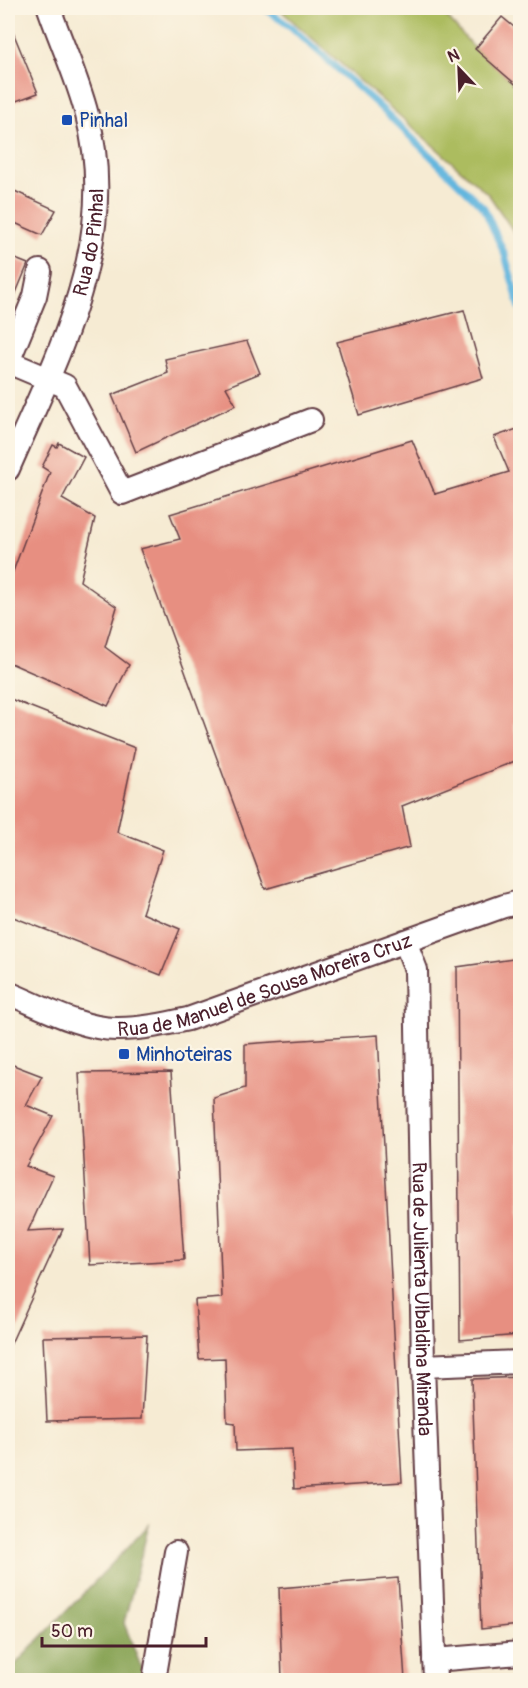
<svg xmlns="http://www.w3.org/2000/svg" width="528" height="1688" viewBox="0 0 528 1688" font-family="Pangolin,sans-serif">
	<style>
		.green { fill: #acbc5f; stroke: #7b6e45; stroke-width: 1.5 }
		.forest { fill: #89a456; stroke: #6a6240; stroke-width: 1.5 }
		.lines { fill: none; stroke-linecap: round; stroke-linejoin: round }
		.stream { stroke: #62b6de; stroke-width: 7 }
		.building { fill: #e78f81 }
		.minor-casing { stroke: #643e44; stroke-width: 26 }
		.minor { stroke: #fff; stroke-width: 22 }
		.transit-dot { fill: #1a4fb4; stroke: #fcf5e5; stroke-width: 2 }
		.labels { text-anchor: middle; stroke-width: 4.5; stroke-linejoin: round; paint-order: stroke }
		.transit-label { font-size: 20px; fill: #164399; stroke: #fcf5e5; text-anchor: start }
		.street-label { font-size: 20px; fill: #4a1f2b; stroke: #fcf5e5 }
	</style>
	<rect width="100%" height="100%" fill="#fcf5e5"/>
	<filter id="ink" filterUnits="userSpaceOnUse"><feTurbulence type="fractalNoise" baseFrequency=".0167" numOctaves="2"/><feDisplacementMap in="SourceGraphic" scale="12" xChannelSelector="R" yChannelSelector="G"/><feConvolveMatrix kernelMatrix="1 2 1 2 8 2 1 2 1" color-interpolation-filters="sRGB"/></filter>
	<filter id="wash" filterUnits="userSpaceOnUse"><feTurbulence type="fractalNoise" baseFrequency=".008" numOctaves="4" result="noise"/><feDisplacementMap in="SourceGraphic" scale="24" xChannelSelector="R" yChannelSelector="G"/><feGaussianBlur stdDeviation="1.35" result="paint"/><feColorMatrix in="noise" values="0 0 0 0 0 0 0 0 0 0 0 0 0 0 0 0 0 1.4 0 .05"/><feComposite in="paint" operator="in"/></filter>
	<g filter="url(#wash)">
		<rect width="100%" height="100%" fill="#f6ebd3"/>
		<path class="green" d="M278,8H439L475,49L520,88V241L489,195Z"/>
		<path class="forest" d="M149,1525L124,1623L146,1680H8V1672Z"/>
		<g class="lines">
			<path class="stream" d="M264,8L291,27L379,106L484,208L505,255L520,308"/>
		</g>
		<g id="blocks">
			<path class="building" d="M502,17L520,32V88L475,49Z
				M8,20L38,93L8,104Z
				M8,188L56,210L42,235L8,220Z
				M8,256L28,264L8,312Z
				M464,310L483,378L359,415L337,342Z
				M247,341L260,373L226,387L236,405L136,452L112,395L168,373L165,359Z
				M520,428V722L513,724L520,746V759L402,806L410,847L265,889L140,549L180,539L170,514L412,440L435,494L509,472L494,437Z
				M59,443L84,457L62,499L95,518L80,581L117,607L105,647L129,665L108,706L8,662V585L50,472L42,467L53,445L57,447Z
				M8,698L135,748L117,832L163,850L142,913L180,929L161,975L8,915Z
				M520,958V1335L460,1340L457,967Z
				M378,1035L402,1482L294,1489L292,1449L236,1451L235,1423L227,1422L225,1358L199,1359L195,1300L222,1298L214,1098L245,1088V1044Z
				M8,1063L42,1076L26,1105L53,1116L26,1166L53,1176L28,1231L63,1229L8,1350Z
				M171,1072L184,1260L90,1265L79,1073Z
				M147,1335L142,1419L47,1421L43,1337Z
				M520,1377V1625L481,1629L472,1379Z
				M398,1578L405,1680H282L279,1588Z"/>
		</g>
	</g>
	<g filter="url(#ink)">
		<use href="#blocks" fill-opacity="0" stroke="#643e44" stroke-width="1.5"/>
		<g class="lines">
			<g class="minor-casing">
				<g id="minor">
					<path d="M40,271L35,296L8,362L65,386L122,493L311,420"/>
					<path id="s1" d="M8,469C56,358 121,241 87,115C78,79 61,43 49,8"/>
					<path id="s2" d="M405,941L416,970L423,1366L435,1680"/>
					<path id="s3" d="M8,993C40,1006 83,1030 118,1029C142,1029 165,1024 188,1019L504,906L520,902"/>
					<path d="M423,1366L520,1362"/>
					<path d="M434,1660L520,1653"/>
					<path d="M154,1680L176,1552"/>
				</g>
			</g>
			<use href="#minor" class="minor"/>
		</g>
	</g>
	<g class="transit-dot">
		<rect x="61" y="114" width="12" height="12" rx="3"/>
		<rect x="118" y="1048" width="12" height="12" rx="3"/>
	</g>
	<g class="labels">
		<g class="transit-label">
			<text x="79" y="127">Pinhal</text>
			<text x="136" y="1061">Minhoteiras</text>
		</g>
		<g class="street-label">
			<text dy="7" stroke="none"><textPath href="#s1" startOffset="242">Rua do Pinhal</textPath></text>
			<text dy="7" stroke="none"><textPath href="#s3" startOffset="270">Rua de Manuel de Sousa Moreira Cruz</textPath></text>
			<text dy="7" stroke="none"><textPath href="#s2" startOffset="360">Rua de Julienta Ulbaldina Miranda</textPath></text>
		</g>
	</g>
	<rect width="528" height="1688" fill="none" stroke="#fcf5e5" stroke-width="30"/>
	<g transform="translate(459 69) rotate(337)" stroke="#fcf5e5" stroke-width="4.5" paint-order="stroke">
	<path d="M0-4.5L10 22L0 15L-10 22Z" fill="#4a1f2b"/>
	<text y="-9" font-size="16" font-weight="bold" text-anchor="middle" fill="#4a1f2b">N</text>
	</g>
	<path d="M42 1637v9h164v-9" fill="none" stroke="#4a1f2b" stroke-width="3"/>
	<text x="51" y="1637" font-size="18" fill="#4a1f2b" stroke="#fcf5e5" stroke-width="4.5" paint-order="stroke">50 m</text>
</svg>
